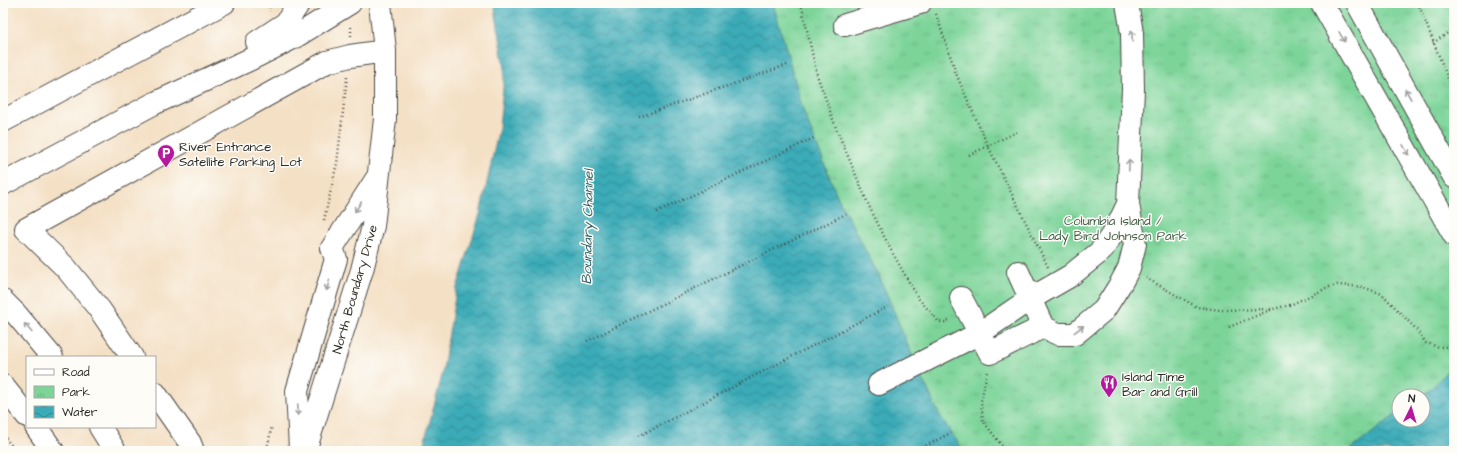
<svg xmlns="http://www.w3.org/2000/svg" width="1457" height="454" viewBox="0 0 1457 454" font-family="'Architects Daughter',sans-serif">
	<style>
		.park { fill: url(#park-tufts); stroke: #548062 }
		.water { fill: url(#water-waves); stroke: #326b71 }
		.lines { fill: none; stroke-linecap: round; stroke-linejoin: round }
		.minor-casing { stroke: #494642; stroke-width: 24 }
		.highway-casing { stroke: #494642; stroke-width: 24 }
		.path { stroke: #494642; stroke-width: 2.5; stroke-dasharray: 1 3; stroke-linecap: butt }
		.minor { stroke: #fff; stroke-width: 22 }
		.highway { stroke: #fff; stroke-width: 22 }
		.oneway { stroke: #a0a0a0 }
		.labels { text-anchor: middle; stroke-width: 3; stroke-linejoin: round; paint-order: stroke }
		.poi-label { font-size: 13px; fill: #2b2b2b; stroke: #fdfcf7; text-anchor: start }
		.park-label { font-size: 13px; fill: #435e4c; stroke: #fdfcf7 }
		.street-label { font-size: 13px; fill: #2b2b2b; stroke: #fdfcf7 }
		.water-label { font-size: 14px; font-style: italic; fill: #315e63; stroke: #fdfcf7 }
	</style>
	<defs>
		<pattern id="park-tufts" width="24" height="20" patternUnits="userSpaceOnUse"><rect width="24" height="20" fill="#7cd499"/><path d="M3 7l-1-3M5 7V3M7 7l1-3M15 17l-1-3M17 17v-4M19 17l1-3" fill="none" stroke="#6bb684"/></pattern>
		<pattern id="water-waves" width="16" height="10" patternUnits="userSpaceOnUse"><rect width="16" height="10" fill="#3aabb7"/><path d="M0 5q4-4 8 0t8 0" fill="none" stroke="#318b95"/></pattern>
	</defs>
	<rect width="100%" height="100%" fill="#fdfcf7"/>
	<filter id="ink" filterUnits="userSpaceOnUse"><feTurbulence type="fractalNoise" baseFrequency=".025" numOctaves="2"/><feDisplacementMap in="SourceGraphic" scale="8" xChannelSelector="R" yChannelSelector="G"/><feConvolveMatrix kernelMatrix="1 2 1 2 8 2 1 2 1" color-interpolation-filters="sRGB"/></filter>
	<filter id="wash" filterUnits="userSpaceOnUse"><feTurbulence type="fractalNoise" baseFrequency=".012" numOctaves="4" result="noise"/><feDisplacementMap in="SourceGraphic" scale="16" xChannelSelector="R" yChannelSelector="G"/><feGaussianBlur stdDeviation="0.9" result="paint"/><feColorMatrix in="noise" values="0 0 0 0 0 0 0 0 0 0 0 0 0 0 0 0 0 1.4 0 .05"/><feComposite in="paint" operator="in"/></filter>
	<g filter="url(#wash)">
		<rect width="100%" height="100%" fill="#f4e0c5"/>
		<path class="park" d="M773,3H1454V372H1447L1432,388L1421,396H1399V412L1349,451H964L951,433L938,412L915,362L879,276L838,198L804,113Z"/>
		<path class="water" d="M494,3H773L804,113L838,198L879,276L915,362L938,412L951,433L964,451H422L442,375L456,291L480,214L499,128L505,68Z
			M1447,371L1454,372V451H1349L1399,412V420H1423V396H1421L1432,388Z"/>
	</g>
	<g filter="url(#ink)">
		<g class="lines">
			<g class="minor-casing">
				<path id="minor" d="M845,25L920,3
					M257,42L286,23L299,3
					M3,121L224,3
					M3,184L153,104L251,59L295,37L350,3
					M1018,272L1043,327L1058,334H1075L1104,310L1121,283L1129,268L1135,244L1128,204L1133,89L1132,33L1127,3
					M961,298L990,353L1043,327
					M132,357L100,310L66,268L26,229L327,62L350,56L385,51
					M879,384L980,333L1030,299L1070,276L1101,251L1116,229L1128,204
					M155,393L190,443L193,451
					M300,449L297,391L336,259L332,248L377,178
					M305,451L362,270L373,226L385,119V51L380,3"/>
			</g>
			<g class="highway-casing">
				<path id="highway" d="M1322,3L1454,235
					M1357,3L1454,177
					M3,301L16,314L52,357
					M3,386L27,416
					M36,427L53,451
					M100,427L115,451"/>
			</g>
			<path class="path" d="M269,3L270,11
				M801,3L817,75L836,128L869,206L892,252L918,298L939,322H945L951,319
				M1418,3L1454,94
				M936,14L957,76L988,146L1048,267
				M351,36V25
				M1433,43L1454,29
				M639,117L790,64
				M969,155L1019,131
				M657,212L814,138
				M324,220L337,163L347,77
				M1146,278L1197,307L1221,310L1271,309
				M1229,327L1273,309L1290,305L1329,287L1337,285L1352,286L1363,287L1382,294L1415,328L1426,343L1439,347H1448L1454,346
				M587,341L846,214
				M987,372L981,401L983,421L1006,451
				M3,435L16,451
				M639,436L891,305
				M267,449L272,426
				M915,451L951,433
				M1315,451L1321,448"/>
			<use href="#minor" class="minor"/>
			<use href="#highway" class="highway"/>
		</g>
		<defs><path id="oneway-shaft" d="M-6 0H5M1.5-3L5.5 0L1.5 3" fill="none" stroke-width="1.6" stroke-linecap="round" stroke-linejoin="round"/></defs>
		<g class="oneway">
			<use href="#oneway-shaft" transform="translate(1132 36) rotate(-93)"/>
			<use href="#oneway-shaft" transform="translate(1342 37) rotate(60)"/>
			<use href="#oneway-shaft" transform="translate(1408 94) rotate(-119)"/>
			<use href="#oneway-shaft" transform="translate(1406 150) rotate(60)"/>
			<use href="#oneway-shaft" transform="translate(1129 165) rotate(-88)"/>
			<use href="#oneway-shaft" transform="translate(358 207) rotate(123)"/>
			<use href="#oneway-shaft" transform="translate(328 285) rotate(106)"/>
			<use href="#oneway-shaft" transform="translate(28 328) rotate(-130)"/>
			<use href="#oneway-shaft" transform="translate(1079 329) rotate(-37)"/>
			<use href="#oneway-shaft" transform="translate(298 410) rotate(88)"/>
		</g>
	</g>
	<defs>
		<g id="parking-pin" transform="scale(0.9)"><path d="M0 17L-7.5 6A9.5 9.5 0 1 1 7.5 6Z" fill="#b5179e" stroke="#fdfcf7"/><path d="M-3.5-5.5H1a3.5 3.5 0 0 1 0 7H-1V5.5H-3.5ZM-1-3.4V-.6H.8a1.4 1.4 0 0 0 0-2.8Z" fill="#fff"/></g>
		<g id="restaurant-pin" transform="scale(0.9)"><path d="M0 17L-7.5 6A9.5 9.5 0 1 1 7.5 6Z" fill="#b5179e" stroke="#fdfcf7"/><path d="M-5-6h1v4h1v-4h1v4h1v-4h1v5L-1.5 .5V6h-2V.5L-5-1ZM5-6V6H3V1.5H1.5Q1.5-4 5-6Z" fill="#fff"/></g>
	</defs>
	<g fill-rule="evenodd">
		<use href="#parking-pin" x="166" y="153"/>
		<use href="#restaurant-pin" x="1109" y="383"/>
	</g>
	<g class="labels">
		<g class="poi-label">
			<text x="179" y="151">River Entrance<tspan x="179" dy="15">Satellite Parking Lot</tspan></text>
			<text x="1122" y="381">Island Time<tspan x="1122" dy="15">Bar and Grill</tspan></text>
		</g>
		<g class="park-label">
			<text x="1113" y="225">Columbia Island /<tspan x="1113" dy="15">Lady Bird Johnson Park</tspan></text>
		</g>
		<g class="street-label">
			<text transform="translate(354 289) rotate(-74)" y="5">North Boundary Drive</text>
		</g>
		<g class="water-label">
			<text transform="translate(587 227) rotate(-89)" y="5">Boundary Channel</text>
		</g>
	</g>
	<rect width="1457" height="454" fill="none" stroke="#fdfcf7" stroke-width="16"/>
	<rect x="26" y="356" width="130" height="72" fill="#fdfcf7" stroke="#a9a8a5"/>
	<rect x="34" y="369" width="20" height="6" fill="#ffffff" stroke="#a9a8a5"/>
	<text x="62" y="376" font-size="12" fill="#2b2b2b">Road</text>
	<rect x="34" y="386" width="20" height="12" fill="url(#park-tufts)" stroke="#a9a8a5"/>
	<text x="62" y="396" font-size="12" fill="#2b2b2b">Park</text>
	<rect x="34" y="406" width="20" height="12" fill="url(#water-waves)" stroke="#a9a8a5"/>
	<text x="62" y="416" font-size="12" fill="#2b2b2b">Water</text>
	<g transform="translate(1411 408) rotate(5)"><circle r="19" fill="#fdfcf7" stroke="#a9a8a5"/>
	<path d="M0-3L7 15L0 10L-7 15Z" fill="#b5179e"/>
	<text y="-6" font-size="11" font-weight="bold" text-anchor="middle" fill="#2b2b2b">N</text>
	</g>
</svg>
